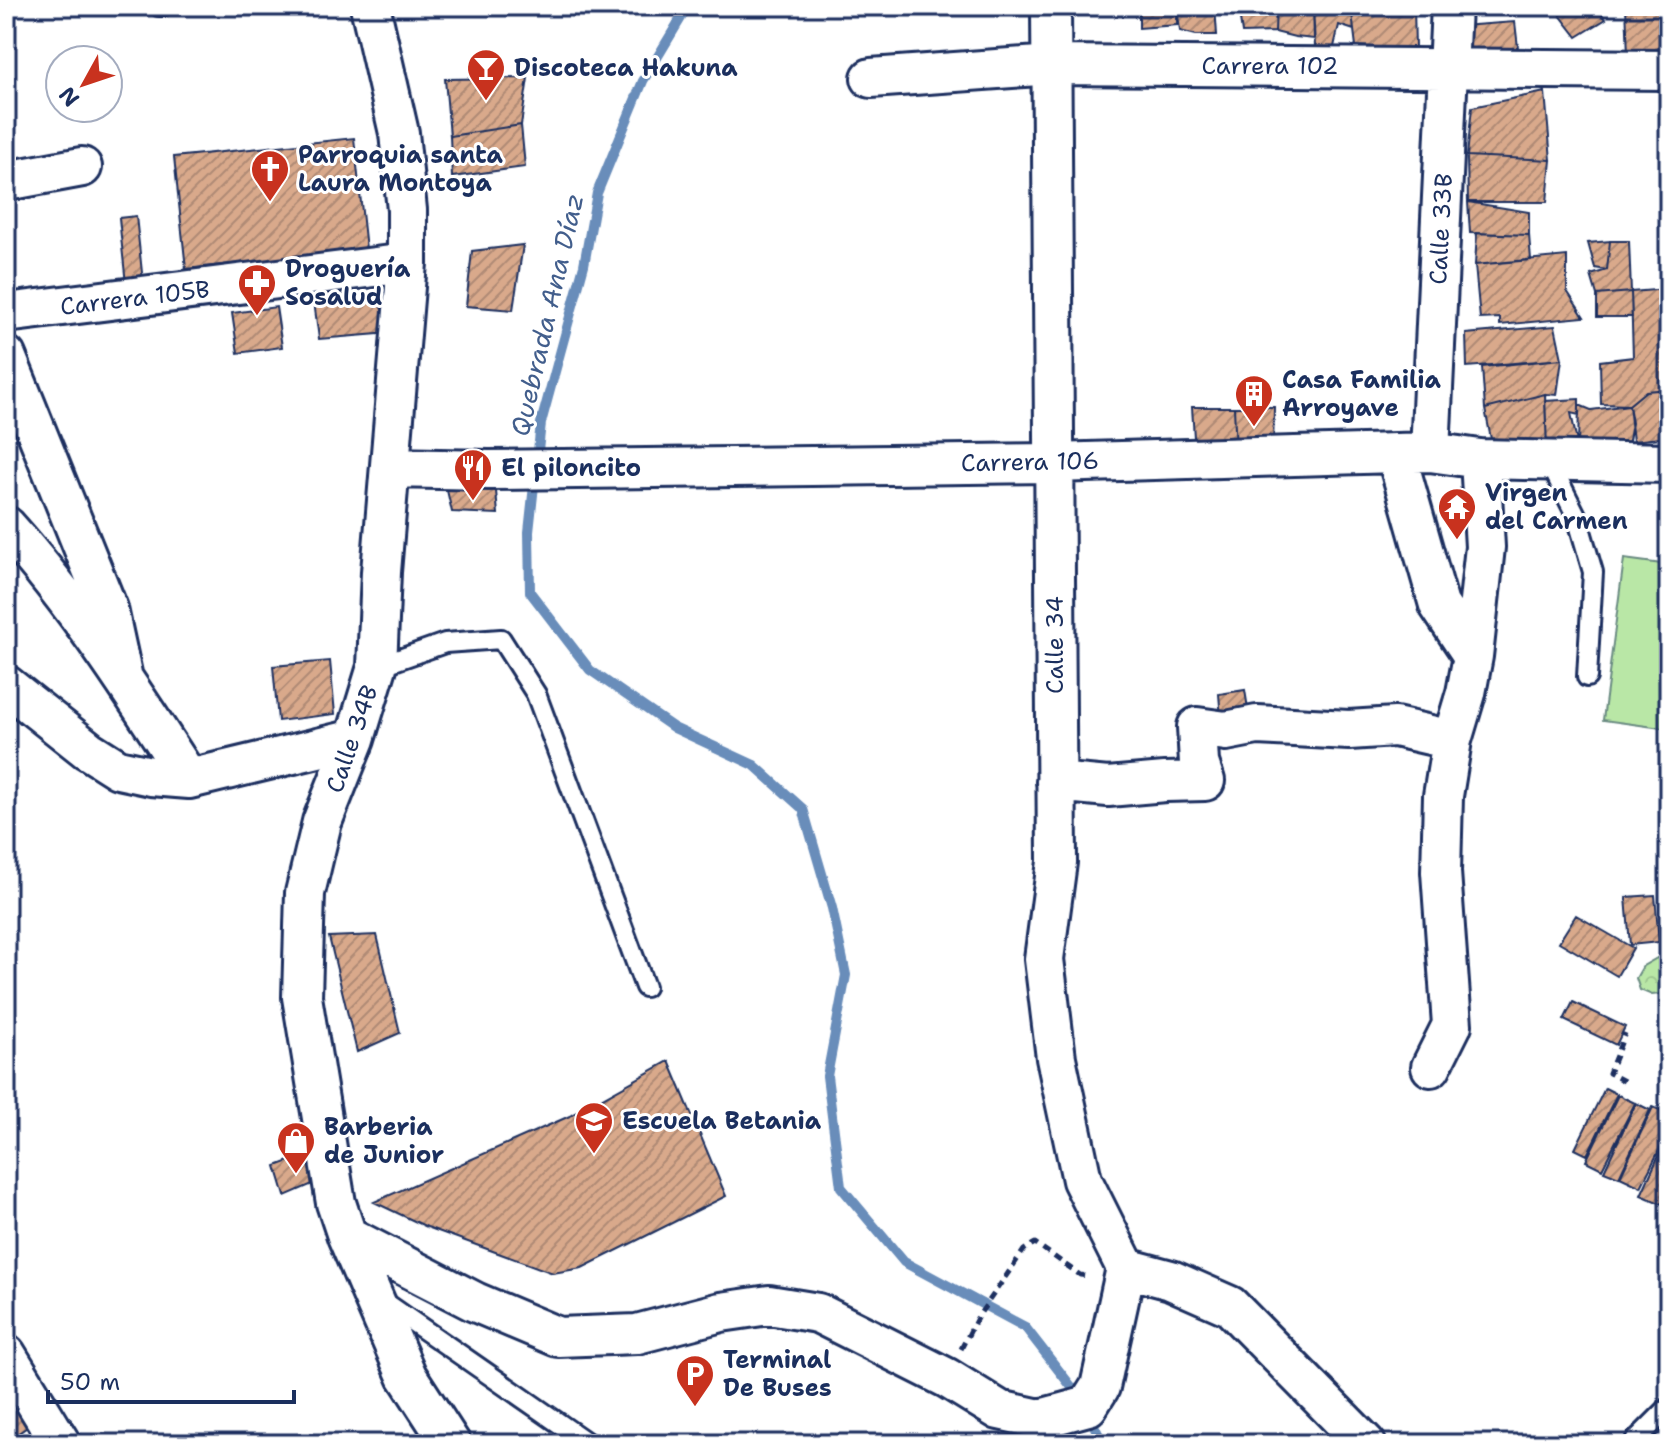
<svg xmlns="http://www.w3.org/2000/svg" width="1675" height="1450" viewBox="0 0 1675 1450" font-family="'Shantell Sans',sans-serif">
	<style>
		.forest { fill: url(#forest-crowns); stroke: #6a8b82; stroke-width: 2 }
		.park { fill: #b9e7a6; stroke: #6a8b82; stroke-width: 2 }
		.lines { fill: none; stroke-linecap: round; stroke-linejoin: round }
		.stream { stroke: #698dba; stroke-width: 10 }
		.building { fill: url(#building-hatch); stroke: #1b2f5e; stroke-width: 2 }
		.lane-casing { stroke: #1b2f5e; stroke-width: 24 }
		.street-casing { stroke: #1b2f5e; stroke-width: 44 }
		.path { stroke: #1b2f5e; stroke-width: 5; stroke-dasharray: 8 6; stroke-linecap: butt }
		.lane { stroke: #fff; stroke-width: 18 }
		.street { stroke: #fff; stroke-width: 38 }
		.labels { text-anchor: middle; stroke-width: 6; stroke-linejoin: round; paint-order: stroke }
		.street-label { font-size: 24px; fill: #1b2f5e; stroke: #fff }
		.poi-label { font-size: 24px; font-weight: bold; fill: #1b2f5e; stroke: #fff; text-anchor: start }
		.water-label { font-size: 26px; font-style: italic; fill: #425e8c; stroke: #fff }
	</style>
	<defs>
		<pattern id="forest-crowns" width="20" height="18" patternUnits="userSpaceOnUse" patternTransform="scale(2)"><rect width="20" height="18" fill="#b9e7a6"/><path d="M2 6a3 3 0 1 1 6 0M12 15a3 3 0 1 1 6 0" fill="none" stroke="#9ec691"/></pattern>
		<pattern id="building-hatch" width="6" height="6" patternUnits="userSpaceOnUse" patternTransform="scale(2)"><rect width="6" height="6" fill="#d9a98b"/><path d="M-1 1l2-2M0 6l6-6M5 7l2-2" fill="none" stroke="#af8a75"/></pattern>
	</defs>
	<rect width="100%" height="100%" fill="#fff"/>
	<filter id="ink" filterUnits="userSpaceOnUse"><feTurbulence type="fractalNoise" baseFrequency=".0125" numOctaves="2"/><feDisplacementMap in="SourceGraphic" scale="16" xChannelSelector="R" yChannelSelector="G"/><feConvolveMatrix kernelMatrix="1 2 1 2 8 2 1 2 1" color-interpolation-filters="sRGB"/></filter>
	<g filter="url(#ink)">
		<path class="forest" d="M1669,929V993L1652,995L1640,990L1636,978L1643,966L1662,955Z"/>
		<path class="park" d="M1624,559L1669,565V729L1603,720Z"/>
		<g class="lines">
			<path class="stream" d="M537,460L541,423L584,265L597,193L643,81L681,18L685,6
				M535,476L529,532L530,592L590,670L674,728L754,765L803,809L832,908L846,975L827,1076L841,1187L904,1262L1025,1327L1081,1399
				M1088,1413L1103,1444"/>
		</g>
		<path class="building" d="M1139,6H1177V25L1139,28Z
			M1177,6H1215L1217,35H1196L1180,31Z
			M1238,6H1276L1275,32L1242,33Z
			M1276,6H1313L1314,39L1295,37L1275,32Z
			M1313,6H1351L1354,30L1339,25L1334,47H1315Z
			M1351,6H1414L1415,49L1356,46Z
			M1569,6H1594L1606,19L1577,37L1560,15Z
			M1626,6L1666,8L1669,51L1628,55Z
			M1515,22L1519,56L1464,60L1461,26Z
			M528,78L521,125L450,136L445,79Z
			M1545,92L1551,160L1467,156L1472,107Z
			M521,125L525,167L452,177L450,136Z
			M354,138L366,249L186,269L174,157Z
			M1467,156L1551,160L1547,202H1468Z
			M1468,202L1529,212V235L1470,233Z
			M136,216L143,282L126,284L119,218Z
			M1477,233L1529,235L1531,260L1475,265Z
			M1610,241H1629L1631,292L1597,295L1591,275L1607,270Z
			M1610,241L1607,270L1595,268L1588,243Z
			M523,245L513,310L466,306L472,251Z
			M1567,256V291L1584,317L1500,325V318L1480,319L1475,265Z
			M1667,289L1669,389L1646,391L1629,405L1601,404L1600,361L1633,357L1631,292Z
			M1631,292L1632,317H1597V295Z
			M313,294L374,295L387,318L390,333L319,339Z
			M276,307L282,347L238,353L232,313Z
			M1555,326L1562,359L1467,367L1466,334Z
			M1562,359L1557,395L1545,394L1485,409L1482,367Z
			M1669,389V437L1633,441L1629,405L1646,391Z
			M1545,394L1547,448L1492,444L1485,409Z
			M1579,399V415L1571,413L1578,447L1547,448L1545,401Z
			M1579,405L1591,410L1629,405L1632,423L1628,446L1578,447Z
			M1192,407H1234L1236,452L1195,453Z
			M1234,407H1274L1273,450L1236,452Z
			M446,486L496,491L498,514L452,512Z
			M330,661L335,714L278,721L273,666Z
			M1245,690L1249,715L1221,718L1219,694Z
			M1655,895L1659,942L1630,945L1626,897Z
			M1576,915L1633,948L1617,976L1559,942Z
			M377,935L400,1033L357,1052L329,937Z
			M1573,1002L1625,1027L1616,1045L1564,1020Z
			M669,1061L726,1196L582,1268L553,1273L427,1227L374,1202L572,1115Z
			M1605,1088L1617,1094L1587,1155L1575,1149Z
			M1618,1095L1635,1103L1602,1169L1586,1161Z
			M1636,1103L1650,1110L1619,1177L1604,1171Z
			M1653,1107L1669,1114V1130L1641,1187L1620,1177Z
			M1669,1133V1207L1641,1195Z
			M308,1154L315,1183L285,1196L276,1166Z
			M21,1397L37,1420L6,1442V1408Z"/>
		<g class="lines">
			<g class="lane-casing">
				<path id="lane" d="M159,6H162
					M1549,461L1577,517L1593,572L1587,677
					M377,667L445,643L501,639L536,694L645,987
					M380,1299L589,1444
					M1635,1444V1441L1669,1407"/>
			</g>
			<g class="street-casing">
				<path id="street" d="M370,6L399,133L407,210V263L381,572L377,667L355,739L322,822L305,893L302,997L336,1203L347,1236L407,1376L451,1444
					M1051,6L1057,862L1044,959L1056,1058L1082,1180L1126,1268
					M871,78L1053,65L1669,70
					M6,181L82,167
					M6,313L407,263
					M6,356L108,609L122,674
					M1430,452L1451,6
					M1396,454L1439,605L1473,656L1466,693L1452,740L1443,796L1441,872L1452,1025L1431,1067
					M390,468L489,470L1053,463L1430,452L1480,459L1669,463
					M6,526C76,604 132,691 189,779
					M1473,656L1485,547L1480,459
					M6,685L88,750L118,769L151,776L189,779L355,739
					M1056,782L1108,787L1165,782L1205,781L1199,763L1197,727L1226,731L1257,725L1349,730L1395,727L1452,740
					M347,1236L475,1302L558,1337L637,1334L721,1312L769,1305L818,1313L947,1378L999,1410L1040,1419L1088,1406L1100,1387L1126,1268L1171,1280L1230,1306L1366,1444
					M6,1354L61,1444"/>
			</g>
			<path class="path" d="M1624,1081L1609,1073L1625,1033
				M961,1349L977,1318L1024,1250L1035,1243L1080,1275L1089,1276"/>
			<use href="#lane" class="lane"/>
			<use href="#street" class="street"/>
		</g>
	</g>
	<defs>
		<g id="bar-pin" transform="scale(2)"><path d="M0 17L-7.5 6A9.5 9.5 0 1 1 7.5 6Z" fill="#c8321e" stroke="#fff"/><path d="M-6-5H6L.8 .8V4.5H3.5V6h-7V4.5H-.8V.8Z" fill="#fff"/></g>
		<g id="church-pin" transform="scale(2)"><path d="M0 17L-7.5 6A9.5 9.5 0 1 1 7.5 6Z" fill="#c8321e" stroke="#fff"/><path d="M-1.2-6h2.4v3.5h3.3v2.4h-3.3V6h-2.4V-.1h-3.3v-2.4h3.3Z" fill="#fff"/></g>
		<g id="pharmacy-pin" transform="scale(2)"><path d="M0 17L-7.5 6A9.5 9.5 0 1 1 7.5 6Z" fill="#c8321e" stroke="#fff"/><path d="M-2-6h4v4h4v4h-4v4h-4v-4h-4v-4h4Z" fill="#fff"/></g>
		<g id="building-pin" transform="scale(2)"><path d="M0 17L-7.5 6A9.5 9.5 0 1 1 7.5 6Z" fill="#c8321e" stroke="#fff"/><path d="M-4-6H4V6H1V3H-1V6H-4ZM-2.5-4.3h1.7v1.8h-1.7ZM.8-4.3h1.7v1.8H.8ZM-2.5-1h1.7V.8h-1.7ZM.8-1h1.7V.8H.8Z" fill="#fff"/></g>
		<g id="restaurant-pin" transform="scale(2)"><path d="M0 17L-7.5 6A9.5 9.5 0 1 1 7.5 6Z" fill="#c8321e" stroke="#fff"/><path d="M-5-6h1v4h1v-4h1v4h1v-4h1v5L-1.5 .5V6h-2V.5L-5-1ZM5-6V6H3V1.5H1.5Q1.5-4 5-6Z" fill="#fff"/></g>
		<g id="temple-pin" transform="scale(2)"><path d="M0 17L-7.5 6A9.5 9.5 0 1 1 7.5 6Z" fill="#c8321e" stroke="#fff"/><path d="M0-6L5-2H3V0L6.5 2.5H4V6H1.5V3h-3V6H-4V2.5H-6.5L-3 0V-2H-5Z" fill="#fff"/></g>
		<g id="school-pin" transform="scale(2)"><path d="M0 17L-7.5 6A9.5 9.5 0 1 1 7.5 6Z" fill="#c8321e" stroke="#fff"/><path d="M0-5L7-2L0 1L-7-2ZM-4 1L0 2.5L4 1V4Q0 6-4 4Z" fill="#fff"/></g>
		<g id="shop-pin" transform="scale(2)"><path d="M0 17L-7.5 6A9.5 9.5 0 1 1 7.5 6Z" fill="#c8321e" stroke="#fff"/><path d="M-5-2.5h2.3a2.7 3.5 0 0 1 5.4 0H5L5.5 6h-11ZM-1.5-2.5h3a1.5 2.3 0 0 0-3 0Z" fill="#fff"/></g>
		<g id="parking-pin" transform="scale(2)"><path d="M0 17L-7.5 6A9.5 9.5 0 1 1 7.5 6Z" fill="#c8321e" stroke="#fff"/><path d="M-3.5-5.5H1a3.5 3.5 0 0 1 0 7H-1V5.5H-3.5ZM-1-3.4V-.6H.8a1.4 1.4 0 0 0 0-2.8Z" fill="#fff"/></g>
	</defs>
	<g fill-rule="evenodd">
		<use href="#bar-pin" x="486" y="68"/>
		<use href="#church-pin" x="270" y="169"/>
		<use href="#pharmacy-pin" x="257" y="283"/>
		<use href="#building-pin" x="1254" y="394"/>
		<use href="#restaurant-pin" x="473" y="468"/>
		<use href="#temple-pin" x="1457" y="507"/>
		<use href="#school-pin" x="594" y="1121"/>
		<use href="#shop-pin" x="296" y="1141"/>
		<use href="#parking-pin" x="695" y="1374"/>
	</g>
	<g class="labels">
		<g class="street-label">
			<text x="1270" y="74">Carrera 102</text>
			<text transform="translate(1441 229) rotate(-87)" y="8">Calle 33B</text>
			<text transform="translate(135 298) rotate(-7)" y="8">Carrera 105B</text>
			<text transform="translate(1030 462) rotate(-1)" y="8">Carrera 106</text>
			<text transform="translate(1055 645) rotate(-90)" y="8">Calle 34</text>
			<text transform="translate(352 739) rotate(-71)" y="8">Calle 34B</text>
		</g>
		<g class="poi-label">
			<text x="514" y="76">Discoteca Hakuna</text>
			<text x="298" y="163">Parroquia santa<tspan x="298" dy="28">Laura Montoya</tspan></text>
			<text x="285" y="277">Droguería<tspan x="285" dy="28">Sosalud</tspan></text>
			<text x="1282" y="388">Casa Familia<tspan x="1282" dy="28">Arroyave</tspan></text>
			<text x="501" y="476">El piloncito</text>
			<text x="1485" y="501">Virgen<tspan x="1485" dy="28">del Carmen</tspan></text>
			<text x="622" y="1129">Escuela Betania</text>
			<text x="324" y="1135">Barberia<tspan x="324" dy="28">de Junior</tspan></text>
			<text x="723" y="1368">Terminal<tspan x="723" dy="28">De Buses</tspan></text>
		</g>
		<g class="water-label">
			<text transform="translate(547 315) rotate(-77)" y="9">Quebrada Ana Díaz</text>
		</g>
	</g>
	<rect width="1675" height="1450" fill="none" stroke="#fff" stroke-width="32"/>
	<rect x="16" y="16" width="1643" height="1418" fill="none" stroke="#1b2f5e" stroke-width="3" filter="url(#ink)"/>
	<g transform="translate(84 84) rotate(230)"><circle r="38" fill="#ffffff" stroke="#a4acbf" stroke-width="2"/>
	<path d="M0-6L14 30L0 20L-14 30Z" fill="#c8321e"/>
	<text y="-12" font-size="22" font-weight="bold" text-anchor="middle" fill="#1b2f5e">N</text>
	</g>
	<path d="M48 1390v12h246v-12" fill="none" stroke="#1b2f5e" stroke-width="4"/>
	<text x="60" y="1390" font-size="24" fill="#1b2f5e" stroke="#ffffff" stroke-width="6" paint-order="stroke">50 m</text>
</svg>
